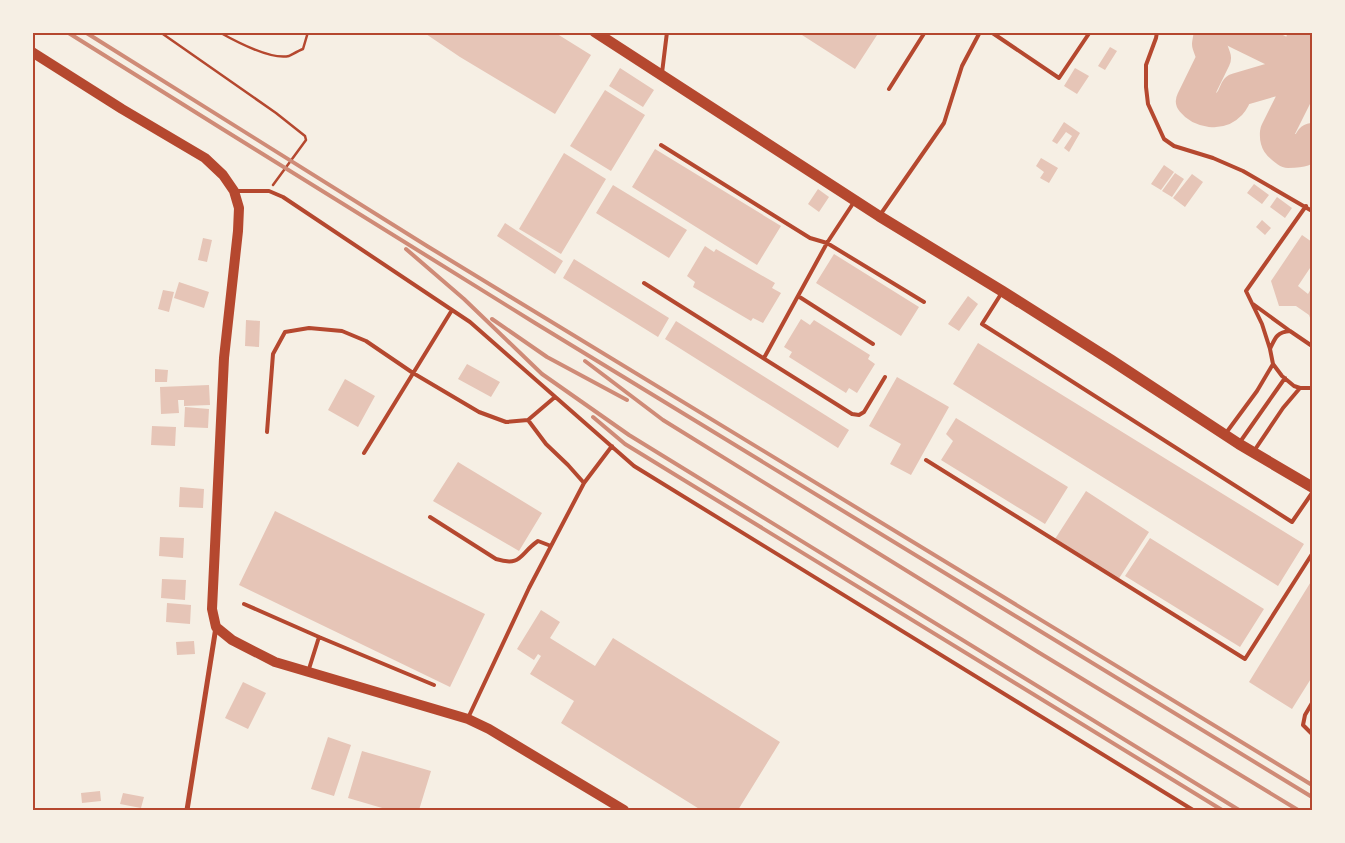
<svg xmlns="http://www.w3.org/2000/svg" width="1345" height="843" viewBox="0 0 1345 843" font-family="Inter,sans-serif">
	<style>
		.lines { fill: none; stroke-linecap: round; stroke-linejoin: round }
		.taxiway { stroke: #e2bdae; stroke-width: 34 }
		.building { fill: #e6c5b7 }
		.path { stroke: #b5482f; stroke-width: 2.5 }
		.service { stroke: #b5482f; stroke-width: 4 }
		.minor { stroke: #b5482f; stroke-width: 5 }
		.secondary { stroke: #b5482f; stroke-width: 10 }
		.primary { stroke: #b5482f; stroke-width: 11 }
		.rail { stroke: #cf8b77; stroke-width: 4 }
		.neatline { fill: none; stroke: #b5482f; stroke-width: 2 }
	</style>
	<rect width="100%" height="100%" fill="#f6efe4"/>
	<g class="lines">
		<path class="taxiway" d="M1211,32L1209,44L1214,58L1193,101C1201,111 1220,114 1229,104C1233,101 1235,94 1237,90L1292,74L1299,72L1312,73
			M1238,32L1312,68
			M1306,32C1299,48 1299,55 1311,68
			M1300,62C1289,73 1289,83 1295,96L1277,132C1276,143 1280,145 1288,151C1300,151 1306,151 1312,140"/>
	</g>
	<path class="building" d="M423,32H554L591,55L555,114L460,57Z
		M804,32H879L855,69L802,35Z
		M1110,47L1117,51L1105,70L1098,66Z
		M620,68L654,90L643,107L609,86Z
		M1075,68L1089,76L1077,94L1064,86Z
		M605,90L645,115L611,171L570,146Z
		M1064,122L1080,133L1069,152L1064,148L1072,136L1066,132L1057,144L1052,141Z
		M655,149L781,226L757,265L632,187Z
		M564,153L606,179L561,254L519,229Z
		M1041,158L1058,168L1049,183L1040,178L1044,172L1036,166Z
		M1164,165L1174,172L1161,190L1151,184Z
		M1175,173L1184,179L1172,197L1162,191Z
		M1192,174L1203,182L1185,207L1173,198Z
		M1254,184L1269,195L1262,204L1247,193Z
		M613,185L687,230L669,258L596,213Z
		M818,189L829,197L819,212L808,204Z
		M1277,197L1292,208L1285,218L1270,207Z
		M1262,220L1271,228L1265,235L1256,227Z
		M505,223L563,261L555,274L497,236Z
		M1302,235L1312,242V265L1298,286L1308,294L1312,287V323L1309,315L1296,306H1279L1271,281Z
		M203,238L212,240L207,262L198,260Z
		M705,246L714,252L716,249L775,283L772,288L781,293L763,323L753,318L751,321L693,287L695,282L687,276Z
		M834,254L919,307L901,336L816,283Z
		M574,259L669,318L658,337L563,278Z
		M179,282L209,292L204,308L174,298Z
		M163,290L174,292L169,312L158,309Z
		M968,296L978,304L959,331L948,324Z
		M801,319L810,325L814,320L870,355L868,359L875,364L857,393L849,388L846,393L789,357L792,352L784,347Z
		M246,320L260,321L259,347L245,346Z
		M676,321L849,430L838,448L665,339Z
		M978,343L1304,544L1278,586L953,384Z
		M467,364L500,382L491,397L458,379Z
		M155,369L168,370L167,382H155Z
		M897,377L949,407L911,475L890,464L901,444L869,426Z
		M345,379L375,396L358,427L328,410Z
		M209,385L210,405L184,406V400H178L179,413L161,414L160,387Z
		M185,407L209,409L208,428L184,427Z
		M956,418L1068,487L1045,524L941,460L953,441L946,434Z
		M152,426L176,427L175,446L151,445Z
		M458,462L542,513L519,551L433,501Z
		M180,487L204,489L203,508L179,507Z
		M1086,491L1149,532L1118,580L1055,539Z
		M275,511L485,614L450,687L239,585Z
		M160,537L184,538L183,558L159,556Z
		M1150,538L1264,609L1240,647L1125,576Z
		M162,579L186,580L185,600L161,598Z
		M1312,580V677L1292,709L1249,682Z
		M167,603L191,605L190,624L166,622Z
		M541,610L560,622L550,638L595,666L613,638L780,742L738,810H701L561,723L574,701L530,674L541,656L538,654L534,660L517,649Z
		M194,641L195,654L177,655L176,642Z
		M243,682L266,693L248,729L225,718Z
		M328,737L351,745L334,796L311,789Z
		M362,751L431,771L419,810H389L348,798Z
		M100,791L101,801L82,803L81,793Z
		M123,793L144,797L141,808L120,804Z"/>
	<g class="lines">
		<path class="path" d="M160,32L276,113L305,136L306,140L273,185
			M219,32C235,41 271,60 289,56C293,54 298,51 303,49L308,32"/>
		<path class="service" d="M991,32L1059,78L1090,32
			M1157,32L1156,38L1146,65V87L1148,104L1164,139L1174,146L1213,158L1243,171L1312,211
			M662,73L667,32
			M889,89L925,32
			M661,145L810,238L827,243L924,302
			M236,191H269L283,197L470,322L634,466L1193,810
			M1306,206L1246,291L1262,324L1270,349L1273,364L1282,376L1294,386L1300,388H1312
			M880,215L944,123L962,66L980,32
			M644,283L852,414L859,415L864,412L885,377
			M1001,294L982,324L1292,522L1312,493
			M798,296L873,344
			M1253,304L1290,331
			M1270,349C1275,338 1277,332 1290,331L1312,346
			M764,358L827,243L854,202
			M528,420L546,444L568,465L584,483
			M267,432L273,354L285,332L309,328L342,331L366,341L413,373L479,412L506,422L528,420L555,397
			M1226,433L1257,391L1273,364
			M1240,442L1285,378
			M1254,451L1283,408L1300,388
			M364,453L452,310
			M926,460L1245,659L1312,554
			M430,517L496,559C522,567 519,554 538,541L551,546
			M244,604L319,637
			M308,672L319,637L434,685
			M1312,703L1305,715L1303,725L1312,734
			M468,718L529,588L584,483L612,446"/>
		<path class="minor" d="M187,810L216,627"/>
		<path class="secondary" d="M32,52L122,109L205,158L223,175L234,191L239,208L238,231L224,358L212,609L216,627L232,640L275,662L468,719L489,729L624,810"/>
		<path class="primary" d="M595,32L879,216L1002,291L1111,360L1239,444L1312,487"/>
		<path class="rail" d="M67,32C223,129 378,227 535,323C793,482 1052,640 1312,797
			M85,32L427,246L1312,785
			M406,249L464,299L542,374L629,435L1239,810
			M492,319L547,357L627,400
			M585,361L663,420L1038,652L1298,810
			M593,417L625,444L1222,810"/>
	</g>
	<rect width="1345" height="843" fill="none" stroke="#f6efe4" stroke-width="68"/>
	<rect x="34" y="34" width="1277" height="775" class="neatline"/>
</svg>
